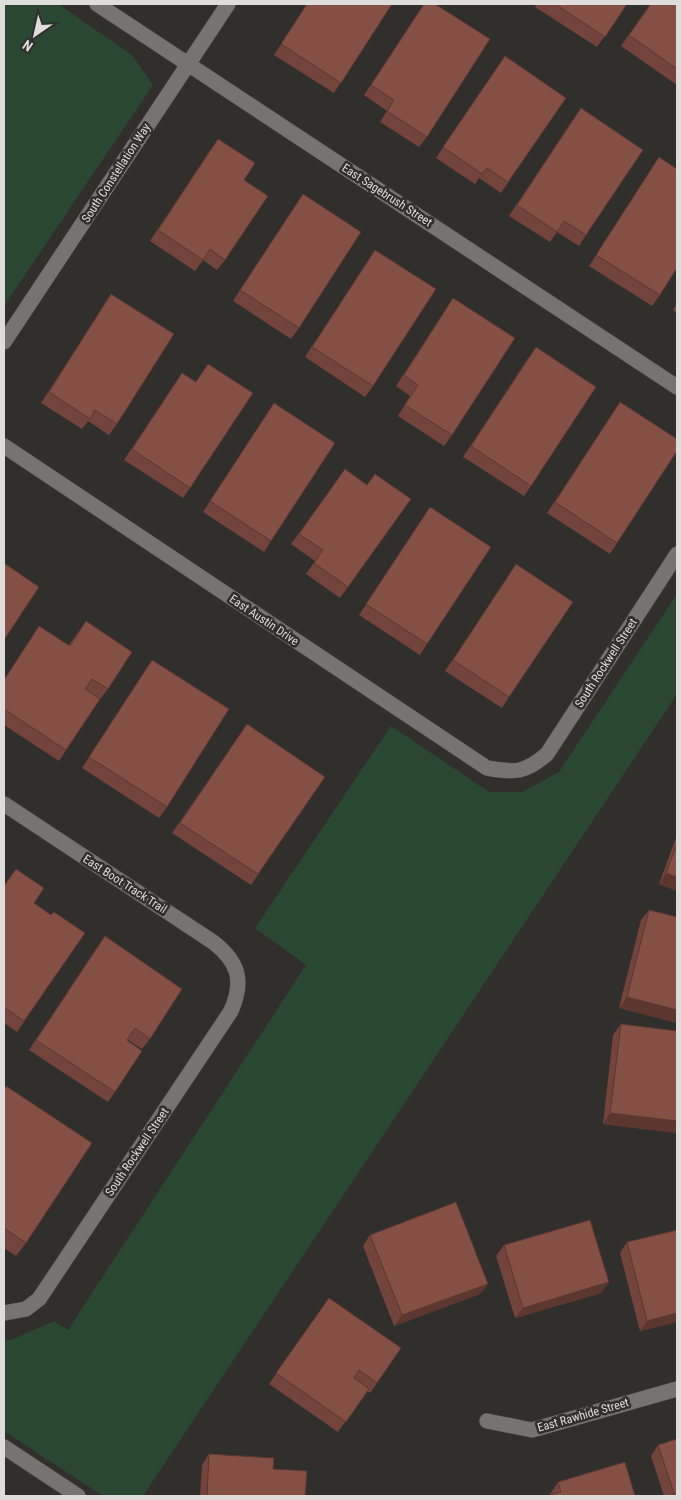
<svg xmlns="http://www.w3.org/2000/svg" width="681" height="1500" viewBox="0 0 681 1500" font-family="'Roboto Condensed',sans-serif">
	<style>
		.green { fill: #294731 }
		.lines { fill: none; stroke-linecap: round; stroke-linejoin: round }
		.minor-casing { stroke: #4b4a48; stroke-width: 16 }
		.minor { stroke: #757471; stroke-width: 15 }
		.wall { fill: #72443b }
		.shaded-wall { fill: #5c3730 }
		.building { fill: #844f45; stroke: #5c3730 }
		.labels { text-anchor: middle; stroke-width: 5; stroke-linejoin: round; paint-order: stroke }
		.street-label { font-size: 12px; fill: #dedddb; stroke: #302f2c }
	</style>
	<rect width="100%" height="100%" fill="#302f2c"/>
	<path class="green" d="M4,4H58L132,55L153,85L4,306Z
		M677,594V694L143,1496H103L4,1431V1339L11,1340L54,1321L68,1330L306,965L255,928L391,726L489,792H522L559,772Z"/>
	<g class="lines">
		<g class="minor-casing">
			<path id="minor" d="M97,4L677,387
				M4,342L228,4
				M4,446L487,768C515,773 525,773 547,754L677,554
				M4,804L213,942C239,962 244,981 231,1011L39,1299L26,1309L4,1313
				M487,1421L532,1430L677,1389
				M4,1447L78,1496"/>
		</g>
		<use href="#minor" class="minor"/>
	</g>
	<path class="wall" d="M307,4H392L334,93L274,55Z
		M424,4L427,137L419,147L380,122L387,111L364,95Z
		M537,4H627L597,47L535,7Z
		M650,4H677V85L621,46Z
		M505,56L566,98L501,193L479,178L475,184L436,158Z
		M573,119L586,235L579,246L557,232L550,242L509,216Z
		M210,150L244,180L225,260L217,270L203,260L195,271L150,241Z
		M659,157L660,295L652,306L589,266Z
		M303,194L299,328L291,339L233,301Z
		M375,250L373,386L365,397L305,357Z
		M111,294L117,424L109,435L88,421L82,429L41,403Z
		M453,298L452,435L444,446L398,416L410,396L396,386Z
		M677,304V313L673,310Z
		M528,358L531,486L524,496L463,457Z
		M208,364L190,488L183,498L124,460L182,373L196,382Z
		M620,402L617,543L610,554L547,513Z
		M274,403L271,541L264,552L203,512Z
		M345,469L367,485L411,499L340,598L306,574L315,561L291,544Z
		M430,507L427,644L420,655L359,615Z
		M509,575V697L502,708L445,671Z
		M86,621L108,689L100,699L59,761L4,725V679L69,645Z
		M152,660L167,807L159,818L82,768Z
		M247,724L325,777L251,885L172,833Z
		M677,835V891L659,884Z
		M4,886L34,903L51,915L85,933L17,1032L4,1023Z
		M649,910L677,917V1023L619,1008L641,920Z
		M97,947L150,1039L142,1049L127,1039L115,1092L108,1102L29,1050Z
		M621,1024L677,1031V1133L603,1124L613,1035Z
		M4,1089L26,1243L16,1256L4,1248Z
		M370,1235L488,1284L480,1294L394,1326L363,1246Z
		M627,1242L677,1322L640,1331L620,1253Z
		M504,1245L601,1293L515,1318L496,1256Z
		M329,1298L401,1348L370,1393L367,1391L338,1432L269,1384Z
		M658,1445L677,1496H664L651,1456Z
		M209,1454L273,1469L305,1496H200L202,1465Z
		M558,1482L635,1496H549Z"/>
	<path class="shaded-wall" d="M666,873L677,877V891L659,884Z
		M627,997L677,1010V1023L619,1008Z
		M610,1113L677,1121V1133L603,1124Z
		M609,1282L601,1293L515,1318L523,1308Z
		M488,1284L480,1294L394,1326L402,1315Z
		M677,1313V1322L640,1331L647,1321Z"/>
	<path class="building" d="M307,4H392L341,83L281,44Z
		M424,4H435L490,39L427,137L387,111L394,100L371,85Z
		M555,4H627L605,37Z
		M651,4H677V69L629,35Z
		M505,56L566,98L508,182L487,168L482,174L443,147Z
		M581,108L643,150L586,235L564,221L557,232L517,205Z
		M218,139L255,163L244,180L268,196L225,260L210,249L203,260L158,230Z
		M659,157L677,169V268L660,295L596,255Z
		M303,194L361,232L299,328L240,290Z
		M375,250L436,289L373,386L312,347Z
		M111,294L174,334L117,424L95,410L90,419L49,392Z
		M453,298L515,338L452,435L405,405L418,385L404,375Z
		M536,347L596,387L531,486L471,446Z
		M208,364L253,393L190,488L132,449L182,373L196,382Z
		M620,402L677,439V451L617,543L555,502Z
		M274,403L335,443L271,541L210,501Z
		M345,469L367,485L375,474L411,499L348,587L314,563L323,550L299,534Z
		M430,507L491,547L427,644L366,604Z
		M4,563L39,587L4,640Z
		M516,564L573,602L509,697L453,660Z
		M86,621L132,652L108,689L92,679L85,689L100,699L66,750L4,709V680L39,626L70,646Z
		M152,660L229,709L167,807L89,757Z
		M247,724L325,777L258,874L180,823Z
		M677,844V877L666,873Z
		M16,869L44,888L34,903L51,915L54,912L85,933L24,1021L4,1007V886Z
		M649,910L677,917V1010L627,997Z
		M105,936L182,989L150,1039L135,1028L127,1040L142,1051L115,1092L36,1040Z
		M621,1024L677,1031V1121L610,1113Z
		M6,1086L92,1143L26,1243L4,1228V1090Z
		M456,1202L488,1284L402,1315L370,1235Z
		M590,1220L609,1282L523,1308L504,1245Z
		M677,1230V1313L647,1321L627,1242Z
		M329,1298L401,1348L377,1383L359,1370L354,1378L369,1389L346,1422L276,1373Z
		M677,1439V1496H675L658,1445Z
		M209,1454L274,1458L273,1469L307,1471L305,1496H207Z
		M625,1462L635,1496H547L561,1492L558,1482Z"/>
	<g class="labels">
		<g class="street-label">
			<text transform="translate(116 173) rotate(-57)" y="4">South Constellation Way</text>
			<text transform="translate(387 195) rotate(33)" y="4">East Sagebrush Street</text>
			<text transform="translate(264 620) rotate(34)" y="4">East Austin Drive</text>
			<text transform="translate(606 663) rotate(-57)" y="4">South Rockwell Street</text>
			<text transform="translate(125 884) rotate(33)" y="4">East Boot Track Trail</text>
			<text transform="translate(137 1152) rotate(-56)" y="4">South Rockwell Street</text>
			<text transform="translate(583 1415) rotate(-16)" y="4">East Rawhide Street</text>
		</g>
	</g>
	<rect width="681" height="1500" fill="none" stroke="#dedddb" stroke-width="10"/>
	<g transform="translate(35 35) rotate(214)" stroke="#302f2c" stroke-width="4" paint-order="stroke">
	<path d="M0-4L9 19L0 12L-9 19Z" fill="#dedddb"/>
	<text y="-8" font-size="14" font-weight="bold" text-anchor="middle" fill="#dedddb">N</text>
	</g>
</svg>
